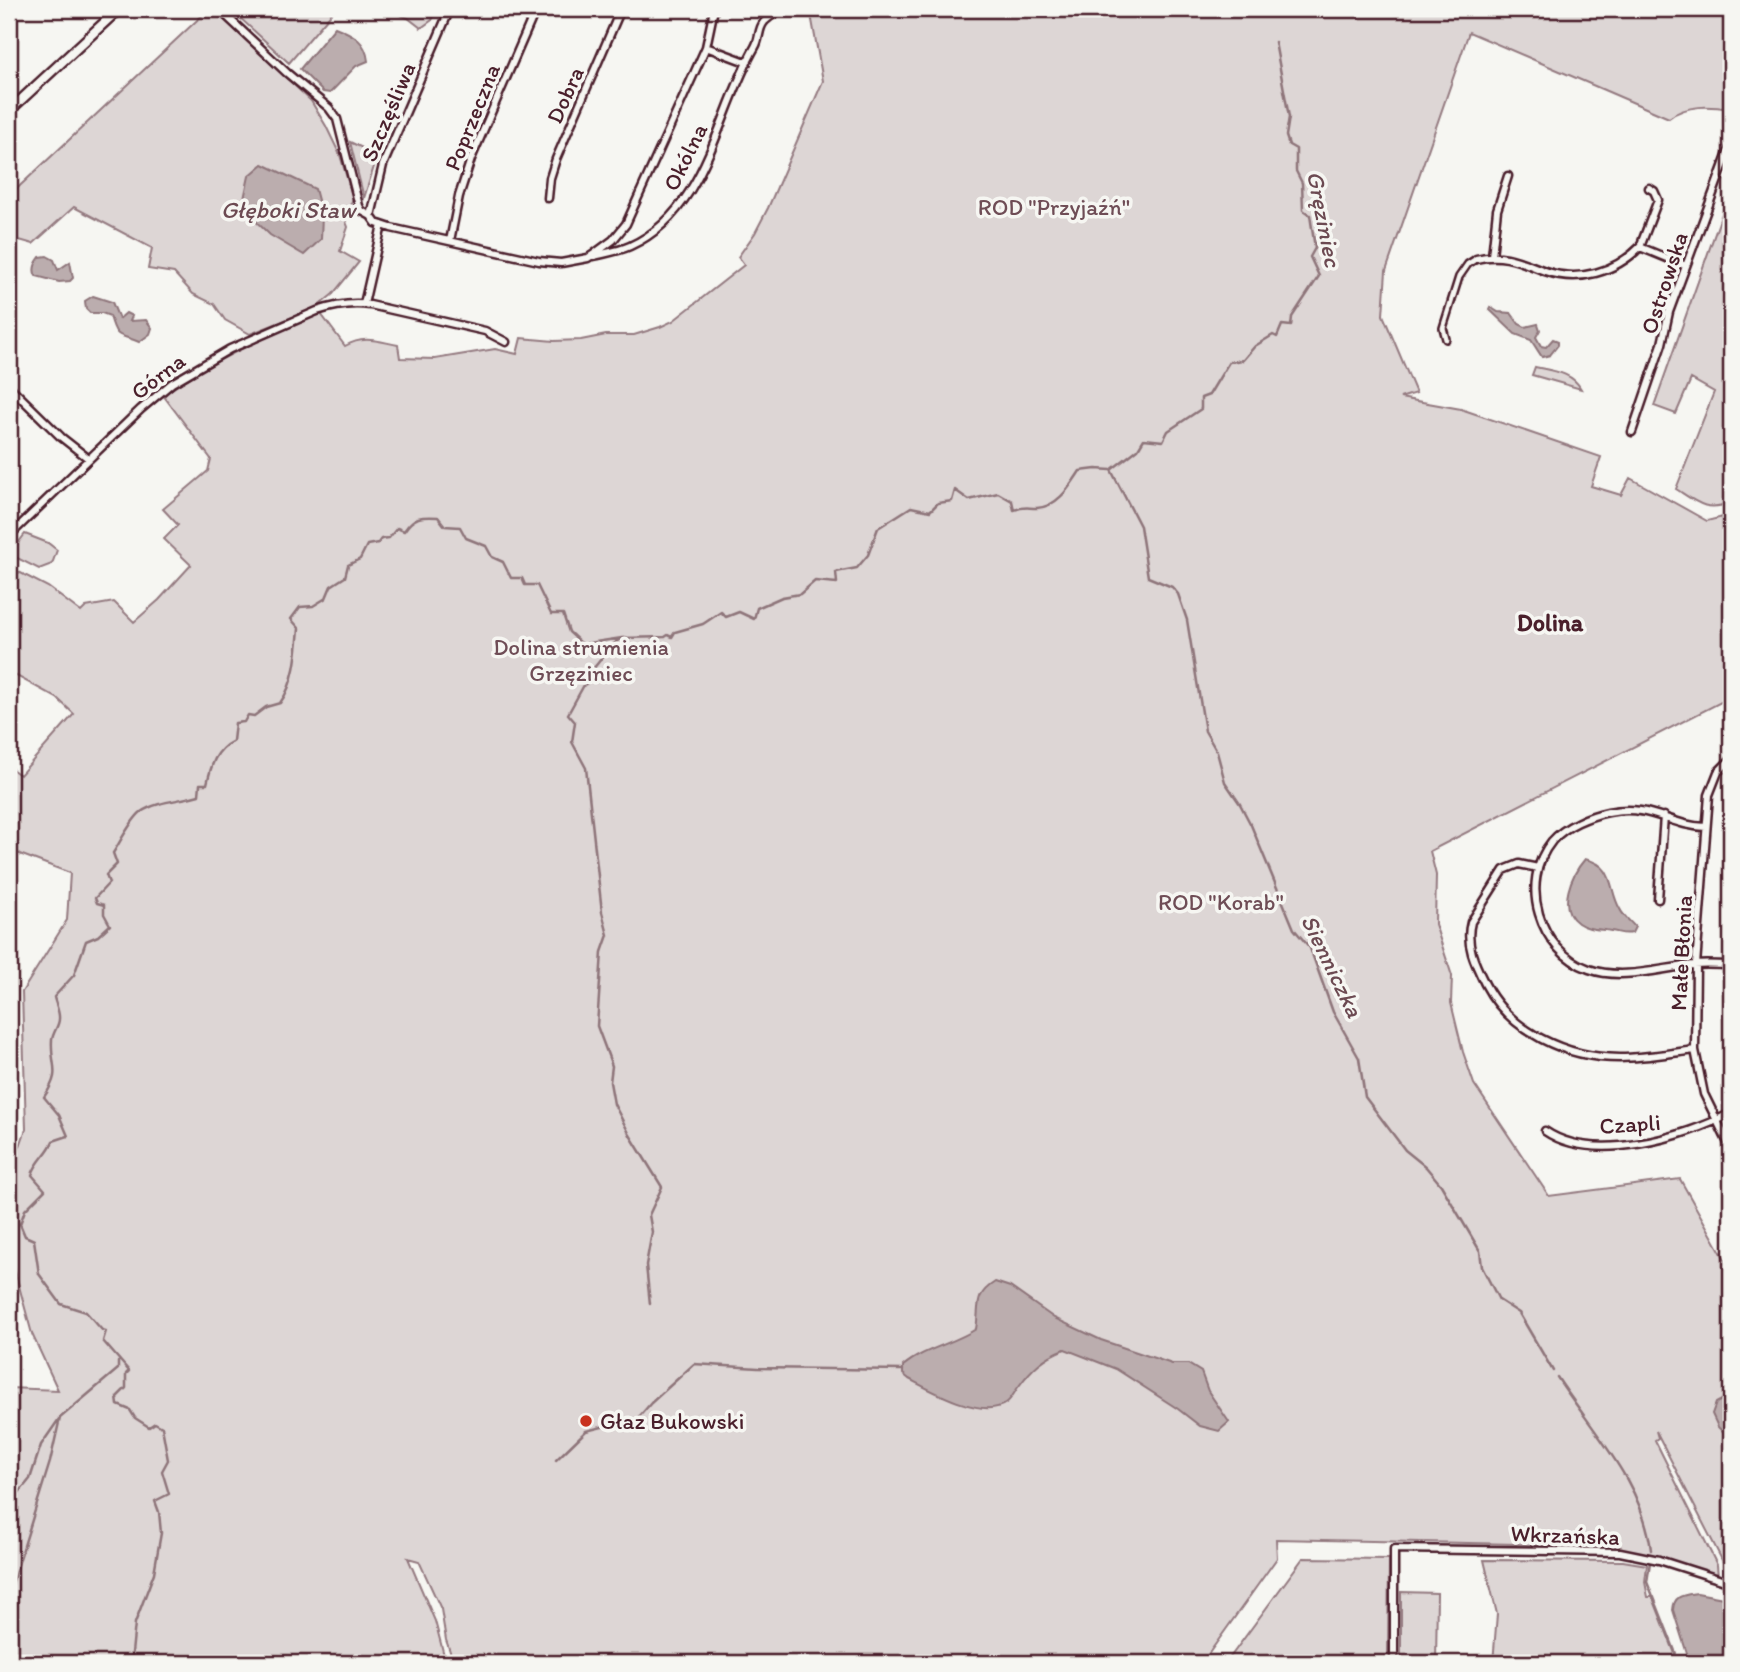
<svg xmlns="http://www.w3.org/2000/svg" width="1740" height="1672" viewBox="0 0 1740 1672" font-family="Itim,sans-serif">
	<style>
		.green { fill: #ddd6d5; stroke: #947a80; stroke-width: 2 }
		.water { fill: #bbadae; stroke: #8e747a; stroke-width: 2 }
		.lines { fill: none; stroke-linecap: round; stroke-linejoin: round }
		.stream { stroke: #8e747a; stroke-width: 2.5 }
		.pedestrian-casing { stroke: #4a1f2b; stroke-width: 10 }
		.minor-casing { stroke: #4a1f2b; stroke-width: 11 }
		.tertiary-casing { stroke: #4a1f2b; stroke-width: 13 }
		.pedestrian { stroke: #f6f6f2; stroke-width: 5 }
		.minor { stroke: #f6f6f2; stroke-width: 6 }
		.tertiary { stroke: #f6f6f2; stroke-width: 8 }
		.poi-dot { fill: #c8321e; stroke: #f6f6f2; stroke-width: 2.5 }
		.labels { text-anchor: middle; stroke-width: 7; stroke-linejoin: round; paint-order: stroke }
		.street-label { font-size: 23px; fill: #4a1f2b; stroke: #f6f6f2 }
		.park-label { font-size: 23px; fill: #6f4d56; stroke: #f6f6f2 }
		.poi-label { font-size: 23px; fill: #4a1f2b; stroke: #f6f6f2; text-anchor: start }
		.water-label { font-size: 24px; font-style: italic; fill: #6c4a52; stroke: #f6f6f2 }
		.neighbourhood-label { font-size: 24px; font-weight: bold; fill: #4a1f2b; stroke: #f6f6f2 }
	</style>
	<rect width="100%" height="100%" fill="#f6f6f2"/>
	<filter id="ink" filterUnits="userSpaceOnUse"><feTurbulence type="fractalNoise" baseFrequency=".0143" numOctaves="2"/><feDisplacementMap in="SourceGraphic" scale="14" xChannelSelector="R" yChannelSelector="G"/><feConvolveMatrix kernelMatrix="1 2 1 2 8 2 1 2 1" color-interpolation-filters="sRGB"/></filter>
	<g filter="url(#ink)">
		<path class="green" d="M209,9H213L311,101L326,126L340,155L353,198L345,219L348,227L340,251L359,262L333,294L316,308L250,334L225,320L214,304L193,294L174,273L148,269L152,248L74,207L33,244L9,237V196Z
			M246,9H335L289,63L239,17Z
			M385,9H438L432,20L421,28L408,18Z
			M810,9H1731V109C1710,106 1687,104 1669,118L1469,32L1386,271L1383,315L1416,393L1400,398L1461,409L1601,457L1591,486L1621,495L1630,478L1707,521L1731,515V697L1430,851L1436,875L1435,924L1452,976L1451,1003L1463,1052L1474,1084L1549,1196L1680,1179L1731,1270V1565L1723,1562L1656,1431L1658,1438L1655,1440L1717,1565L1718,1577L1653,1556L1517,1544L1276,1539L1277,1558L1202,1663H454L446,1640L441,1609L419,1561L408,1558L435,1621L446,1663H9V1388L58,1390L32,1334L9,1249V1177L26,1129L22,992L67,920L70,873L9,850V767L20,775L74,714L57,698L9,672V567L48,587L81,612L86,607L114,602L134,622L159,600L191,565L164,539L178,525L163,509L208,471L211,459L163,395C212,360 265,337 321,314L345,346C364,335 377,341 398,345L400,358L435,359L495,349L517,354L521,338L554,341L581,340L606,335H634L660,327L673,321L744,265L738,257L755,233L768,208L823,81Z
			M350,142L373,153L377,157L364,198Z
			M1731,188V502C1707,513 1696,502 1676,489L1714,392L1691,379L1676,414L1654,406Z
			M1535,367C1552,371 1572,372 1581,389L1532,375Z
			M25,534L48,543L57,550L52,564L39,569L15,557V547Z
			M1303,1558L1389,1559L1388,1654L1385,1658V1663H1226Z
			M1484,1560L1623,1561L1647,1565L1645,1582L1648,1597H1654L1676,1653L1672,1663H1493L1497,1614Z
			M1401,1592L1437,1593L1436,1663H1401Z"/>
		<path class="water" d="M335,27C353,34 366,41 368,61L356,66L330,93L323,92L300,69Z
			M263,164L315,189L322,215L321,239L304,255L270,235L242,208L249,176Z
			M47,256L54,260L58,270L70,262L73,278L70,281L59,282L36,276C32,269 36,262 40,257Z
			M93,296L112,302L119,319L126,313L132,316L130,321L146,320L152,328L150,334L139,342C119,333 117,341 110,316L102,313H90L86,309L85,301Z
			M1490,307L1498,312L1511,313L1519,324L1525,327L1538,324L1540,330L1536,337L1541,346L1546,347L1553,339L1558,341V345L1550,355L1542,357L1531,340L1515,334L1489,309Z
			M1585,859C1616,866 1608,889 1620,909C1623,916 1631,922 1635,927L1632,933C1624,935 1619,932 1611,931C1600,929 1588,930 1578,923C1556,908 1572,874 1585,859Z
			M995,1282L1010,1287L1054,1318L1101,1340L1172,1364H1188L1201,1372L1208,1391L1229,1422L1219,1431L1200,1426L1178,1409L1116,1369L1065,1349C1044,1357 1032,1368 1019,1386C1015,1391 1011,1400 1006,1403C983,1420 932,1391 909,1379L903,1374V1366C925,1348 953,1344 976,1329C980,1306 973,1296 995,1282Z
			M1731,1395V1441L1718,1427L1712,1414L1716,1403Z
			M1697,1593L1723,1598L1730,1606L1731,1663H1690L1673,1610C1674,1595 1684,1595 1697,1593Z"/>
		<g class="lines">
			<path class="stream" d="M1111,470L1140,526L1148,577L1172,587L1178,594L1187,620L1205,731L1217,752L1225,782L1240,804L1251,825L1294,929L1310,948L1333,1012L1359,1058L1365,1097L1405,1150L1426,1167L1441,1185L1480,1251L1482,1267L1499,1300L1519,1313L1553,1371
				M620,639C606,649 600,663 587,675L588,683L584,685L568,714L575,722L572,742L586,768L602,912L608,935L602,952L597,1026L612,1066L610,1082L614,1104L630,1135L662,1187L649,1215L652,1232L646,1265L650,1304
				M1557,1377C1593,1432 1643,1483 1651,1550
				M556,1460L586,1431L638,1418L651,1403L694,1364L758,1368L903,1370
				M9,1505L30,1479L41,1445L59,1419
				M1650,1562L1647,1582L1675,1653L1670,1663
				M9,1594L50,1462L60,1418L118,1369V1362
				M131,1663L135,1623L154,1573L161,1533L159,1512L155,1501L169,1494L162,1471L168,1460L162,1427L155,1423L149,1427L135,1418L130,1410L118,1405L117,1397L126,1388V1374L129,1371L103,1341L106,1331L102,1330L86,1312L61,1304L39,1274L34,1240L25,1236L20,1224L25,1210L45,1190L32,1175C36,1161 48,1154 53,1141L68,1136L59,1115L44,1097C63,1069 50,1068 52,1040C53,1032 59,1026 59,1019C60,1012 55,1003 54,997L74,975L86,941L98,936L110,925L104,914V905L97,903L95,898L109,883L106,875L117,864L113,853C120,842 131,820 141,812C157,801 180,801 199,795L200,784H207C211,766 215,750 233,741L235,723L244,722L248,715L254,716L266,707L280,703C295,683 297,653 299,628L291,619L300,607L313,606L326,598L331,586L345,577L348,565L360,559L367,545L378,543L381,539L389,538L397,528L404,531C414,516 421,516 438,517L445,526L460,527L466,538L486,546L492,557L503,562L511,578H522L525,585H537L551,614H563L569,632L582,644L622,638L665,637L668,635L672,637L675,632L703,624L721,612L726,617L739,612L754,619L757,608L782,597L800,594L815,581L837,583L836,572L857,568L868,555L878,528L911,507L930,511L938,503L952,501L955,490L969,500L998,493L1012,501L1014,510C1025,506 1026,508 1037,508C1058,507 1070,486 1080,471L1096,469L1111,470L1138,449L1144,439L1163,441L1168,431L1201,409V398L1209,395L1229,362L1243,360L1255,346L1273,335L1277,337L1282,325L1291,326L1292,317L1319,276L1310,257L1315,248L1310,215L1303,210L1302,183L1296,171V149L1289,145L1286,136L1289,117L1275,42"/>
			<g class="pedestrian-casing">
				<path id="pedestrian" d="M1446,339L1443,328L1459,277L1468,264L1476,259"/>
			</g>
			<g class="minor-casing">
				<path id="minor" d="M219,9L287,73L329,108L337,119L359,206L362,211L371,216
					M450,9L383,165L371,216L376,223L391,228L539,261L561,263L588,258L594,254L613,240L626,224L706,47L714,9
					M706,47L746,62
					M548,198L550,178L556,159L621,9
					M450,241L459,196L471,159L536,9
					M1640,247L1658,200L1654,191L1649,188
					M594,256C606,253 619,251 630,246C707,211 717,113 755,47C760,39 758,29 764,22C768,17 775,14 780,9
					M1492,256L1497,210L1508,176
					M1476,259C1503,252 1521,262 1545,271C1579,283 1615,272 1640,247L1686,266
					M364,304L382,225
					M9,386L61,437L89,459
					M1632,432L1662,344L1669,312L1731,145
					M9,536L141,409L172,383L230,349L317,311C335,305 352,302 370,305L485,331L506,342
					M1731,759L1718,772L1709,795L1696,965L1695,1050L1704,1094L1731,1149
					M1706,827C1669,826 1651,803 1608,812C1589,816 1565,826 1552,841C1518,883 1539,951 1589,969C1622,981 1660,968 1694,965C1706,964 1719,965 1731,965
					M1538,868L1519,864L1504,870L1471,922C1465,944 1475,964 1485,984C1510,1032 1567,1058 1620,1058C1645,1058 1670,1053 1695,1050
					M1658,899L1664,816
					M1545,1131C1593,1164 1684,1138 1731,1113
					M1394,1663V1549L1620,1552L1659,1560L1731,1583"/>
			</g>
			<g class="tertiary-casing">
				<path id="tertiary" d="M9,111L119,9"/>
			</g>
			<use href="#pedestrian" class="pedestrian"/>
			<use href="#minor" class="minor"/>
			<use href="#tertiary" class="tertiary"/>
		</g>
	</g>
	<circle class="poi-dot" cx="586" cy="1421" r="7"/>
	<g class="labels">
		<g class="street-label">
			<text transform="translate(565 95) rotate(-66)" y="8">Dobra</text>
			<text transform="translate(388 112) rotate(-67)" y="8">Szczęśliwa</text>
			<text transform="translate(472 117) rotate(-68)" y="8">Poprzeczna</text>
			<text transform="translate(685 157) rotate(-64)" y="8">Okólna</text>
			<text transform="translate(1664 283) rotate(-72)" y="8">Ostrowska</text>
			<text transform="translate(158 376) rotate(-37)" y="8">Górna</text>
			<text transform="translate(1681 953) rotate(-87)" y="8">Małe Błonia</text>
			<text transform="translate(1630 1124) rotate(-4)" y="8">Czapli</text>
			<text transform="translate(1565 1535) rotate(2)" y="8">Wkrzańska</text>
		</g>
		<g class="park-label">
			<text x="1054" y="215">ROD "Przyjaźń"</text>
			<text x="581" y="655">Dolina strumienia<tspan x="581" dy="26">Grzęziniec</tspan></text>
			<text x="1221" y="910">ROD "Korab"</text>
		</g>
		<g class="poi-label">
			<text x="600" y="1429">Głaz Bukowski</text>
		</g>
		<g class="water-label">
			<text x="288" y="218">Głęboki Staw</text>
			<text transform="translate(1324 219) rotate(79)" y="8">Gręziniec</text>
			<text transform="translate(1332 966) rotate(64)" y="8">Sienniczka</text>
		</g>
		<g class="neighbourhood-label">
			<text x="1550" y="631">Dolina</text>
		</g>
	</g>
	<rect width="1740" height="1672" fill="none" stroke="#f6f6f2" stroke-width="35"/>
	<rect x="18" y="18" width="1705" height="1637" fill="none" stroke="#4a1f2b" stroke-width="2.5" filter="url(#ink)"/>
</svg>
